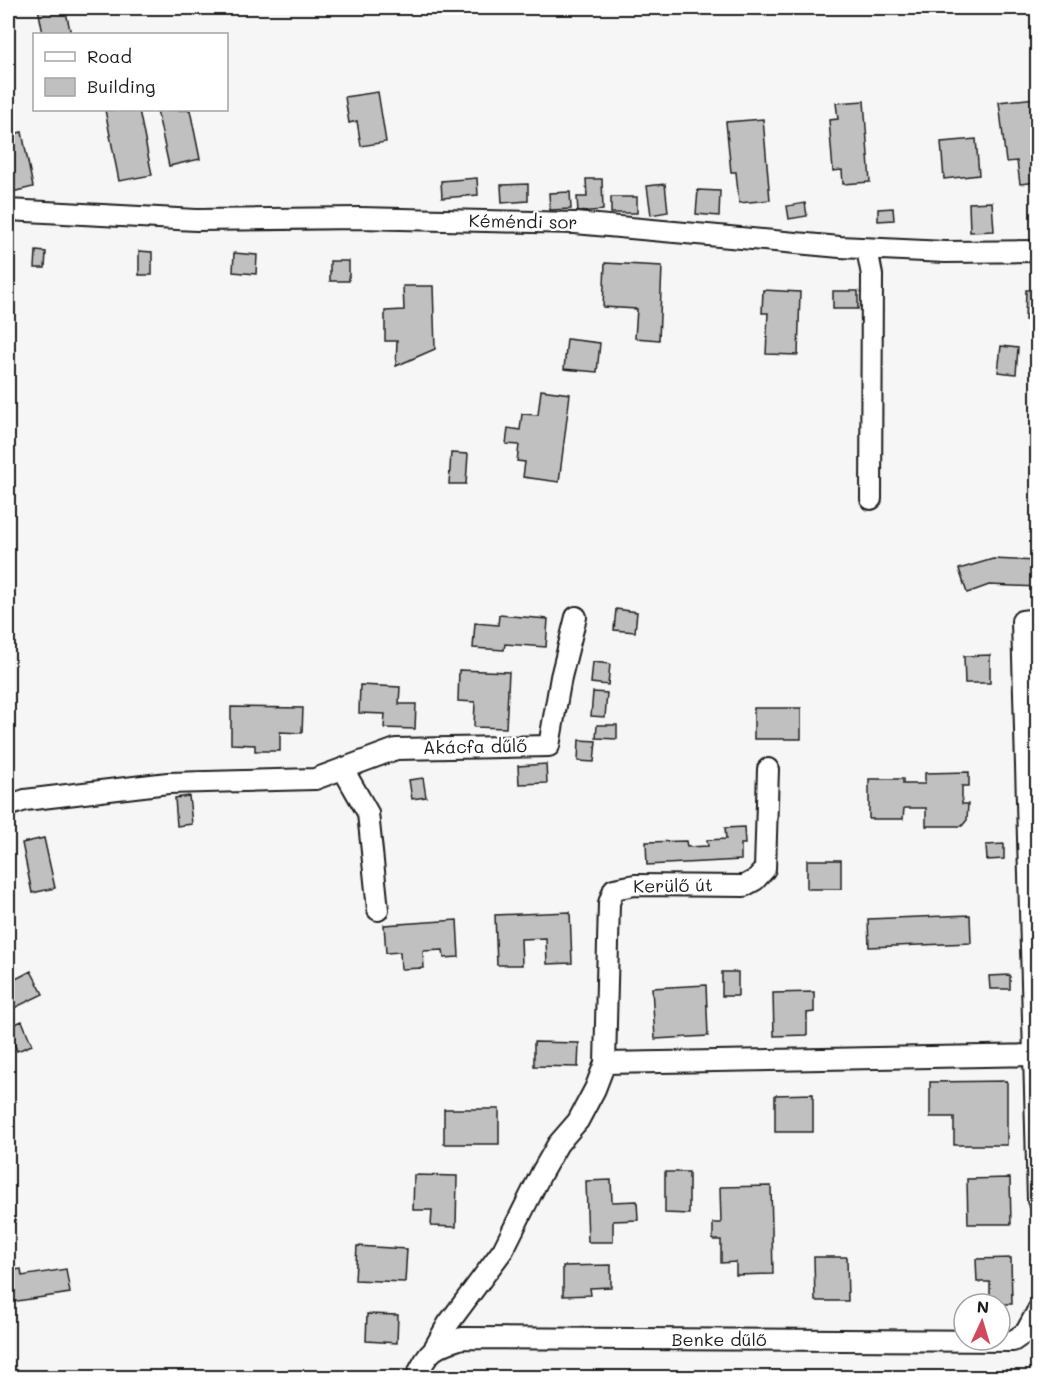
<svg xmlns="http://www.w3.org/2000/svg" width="1045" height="1385" viewBox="0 0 1045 1385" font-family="Mali,sans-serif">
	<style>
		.building { fill: #c0c0c0; stroke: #1c1c1c; stroke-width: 1.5 }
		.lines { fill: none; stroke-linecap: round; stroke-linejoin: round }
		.street-casing { stroke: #1c1c1c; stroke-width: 24 }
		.street { stroke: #fff; stroke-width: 20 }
		.labels { text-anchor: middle; stroke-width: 4.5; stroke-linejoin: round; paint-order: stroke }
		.street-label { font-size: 18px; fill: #1c1c1c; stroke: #fff }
	</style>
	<rect width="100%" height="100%" fill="#f6f6f6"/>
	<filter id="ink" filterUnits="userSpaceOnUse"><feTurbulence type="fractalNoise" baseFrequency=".0167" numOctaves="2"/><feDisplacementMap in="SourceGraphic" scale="12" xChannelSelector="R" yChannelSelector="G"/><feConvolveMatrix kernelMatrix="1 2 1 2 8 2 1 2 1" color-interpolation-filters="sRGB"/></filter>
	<g filter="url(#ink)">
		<path class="building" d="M38,8H65L71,34H43Z
			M378,92L386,142L361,146L357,121L349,123L345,97Z
			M1035,98L1038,182L1020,184L1017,161L1006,162L999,102Z
			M864,101L870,182L843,184L842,170L833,171L829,120L838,119L836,103Z
			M105,110H139L152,175L119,181Z
			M157,110H190L200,159L169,166Z
			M763,119L770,200L739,203L736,172H731L726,122Z
			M22,132L33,187L8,193V135Z
			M976,139L979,175L944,179L941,142Z
			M477,178L478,195L442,198L441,181Z
			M586,179H602L603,210L578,212L577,197H587Z
			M528,184V201L502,203L501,185Z
			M665,184L668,212L651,215L647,186Z
			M698,190L720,191L719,216L696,214Z
			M570,192L571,209L550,210L549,193Z
			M611,197H637V213H611Z
			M992,202L994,231L970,232L969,203Z
			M805,203L807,216L789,219L787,206Z
			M893,208L894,220L878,221V209Z
			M36,251L46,252L45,268H35Z
			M139,251L152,252V275H139Z
			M234,253L257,255L256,274L233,272Z
			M330,261H349V281H330Z
			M605,263L662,266L659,340L635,338L637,309L603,307Z
			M403,286H433L435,349L396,366L397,341H385V311L404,310Z
			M763,290L800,292L798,355L766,354L768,313H762Z
			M1026,290H1038V321L1025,320Z
			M833,291H858V309H833Z
			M567,339L600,343L597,372L564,369Z
			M1001,346L1018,348L1016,374L998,372Z
			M541,390L570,394L559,482L523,477L525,462L517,461L519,445L506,444L508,428L520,430L522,414L538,415Z
			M451,453L468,454L466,484H449Z
			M993,559L1038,561V587L989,585L967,593L959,569Z
			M616,609L637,612L635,632L614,630Z
			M499,615L548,619L546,647L505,644L504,650L473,648L475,623L498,625Z
			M990,655V683H965L964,656Z
			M593,662L610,664L608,685L591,683Z
			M459,670L509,672L506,728L474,727L475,702L458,701Z
			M360,685L400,687L399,704H416L415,729L384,728L385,714L359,713Z
			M593,692L607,693L605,717L591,716Z
			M231,707L303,708L302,733L280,732V751H255V745L231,744Z
			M754,708H801V739H754Z
			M597,725H617V739L596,738Z
			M579,740L596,741L594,762L578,761Z
			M546,764L547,783L519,784L518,766Z
			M969,772V786H962V804H968L967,820L962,826H926V808H904L903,819H869V779H903V784H925V773Z
			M423,778L426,797L412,799L409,780Z
			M189,796L192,824L177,826L175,798Z
			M744,827L745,844H741V860L647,865L646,842L686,841L687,847L708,846L707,840L726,839L725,828Z
			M44,838L55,888L32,893L22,843Z
			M1004,844V859L987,860L986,845Z
			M807,860H841V889H807Z
			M570,912L572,963L547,964L546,938L521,939L522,965H497L495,915Z
			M970,915L971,943L869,947L868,919Z
			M457,920L459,957L444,958L443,950L423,951L424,968L401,969L400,952L386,953L384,925Z
			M31,971L43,994L10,1010L8,1004V983Z
			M722,972H738V996H722Z
			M1010,975V989H990L989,976Z
			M706,985L708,1036L655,1039L652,988Z
			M814,992V1012L807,1013V1035L774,1036L773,993Z
			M22,1021L32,1045L17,1051L8,1027Z
			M534,1042L579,1043L578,1067L534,1066Z
			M1007,1081V1145H954V1117H930V1082Z
			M813,1094V1132H775V1095Z
			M444,1109H499V1144H444Z
			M665,1172H689V1214L665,1213Z
			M414,1175L457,1176L456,1227L431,1226L432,1210H413Z
			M1010,1178L1011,1224H968L967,1179Z
			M611,1180L612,1202L637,1201L638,1220L613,1221V1242H588L586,1181Z
			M771,1186L773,1274L736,1275V1262L721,1263V1240H713V1223H721L720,1187Z
			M357,1246L407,1249L405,1282L355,1280Z
			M814,1257H847L848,1301H815Z
			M1011,1258L1012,1304H990V1282H977L976,1259Z
			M611,1265V1287L590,1288L591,1295L563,1296V1266Z
			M21,1269L22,1276L66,1269L70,1293L11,1302L8,1271Z
			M367,1314L398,1315L397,1343L366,1341Z"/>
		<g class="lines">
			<g class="street-casing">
				<path id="street" d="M8,210L196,220L359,218L575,223L840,247L945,252L1038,251
					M867,249L872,275L871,499
					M1038,619L1022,621L1038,1200
					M343,769L368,813L378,910
					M8,806L25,800L168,783L315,779L396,749L549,746L561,677L576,617
					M605,1063L1034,1055
					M435,1347L448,1324L503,1250L542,1172L558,1144L578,1121L595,1089L605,1063L609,903L614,889L635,885L744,886L755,880L765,869L768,769
					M416,1378C428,1350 434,1347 462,1338L1013,1341L1026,1332L1038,1310"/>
			</g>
			<use href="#street" class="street"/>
		</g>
	</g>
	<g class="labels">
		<g class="street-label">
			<text transform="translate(523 222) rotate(1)" y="6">Kéméndi sor</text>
			<text transform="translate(475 747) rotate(-1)" y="6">Akácfa dűlő</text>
			<text transform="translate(673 886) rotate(-1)" y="6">Kerülő út</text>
			<text x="719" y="1346">Benke dűlő</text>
		</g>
	</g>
	<rect width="1045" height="1385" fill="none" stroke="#fff" stroke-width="30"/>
	<rect x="15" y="15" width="1015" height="1355" fill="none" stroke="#1c1c1c" stroke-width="2" filter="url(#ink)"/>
	<rect x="33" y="33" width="195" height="78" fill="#ffffff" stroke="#a4a4a4" stroke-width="1.5"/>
	<rect x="45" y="52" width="30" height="9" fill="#ffffff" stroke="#a4a4a4" stroke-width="1.5"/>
	<text x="87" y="63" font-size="18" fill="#1c1c1c">Road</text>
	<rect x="45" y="78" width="30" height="18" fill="#c0c0c0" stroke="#a4a4a4" stroke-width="1.5"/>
	<text x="87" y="93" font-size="18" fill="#1c1c1c">Building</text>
	<g transform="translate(982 1322) rotate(4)"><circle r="28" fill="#ffffff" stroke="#a4a4a4" stroke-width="1.5"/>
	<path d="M0-4.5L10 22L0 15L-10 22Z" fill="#d1495b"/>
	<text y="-9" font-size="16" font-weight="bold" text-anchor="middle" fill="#1c1c1c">N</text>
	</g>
</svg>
